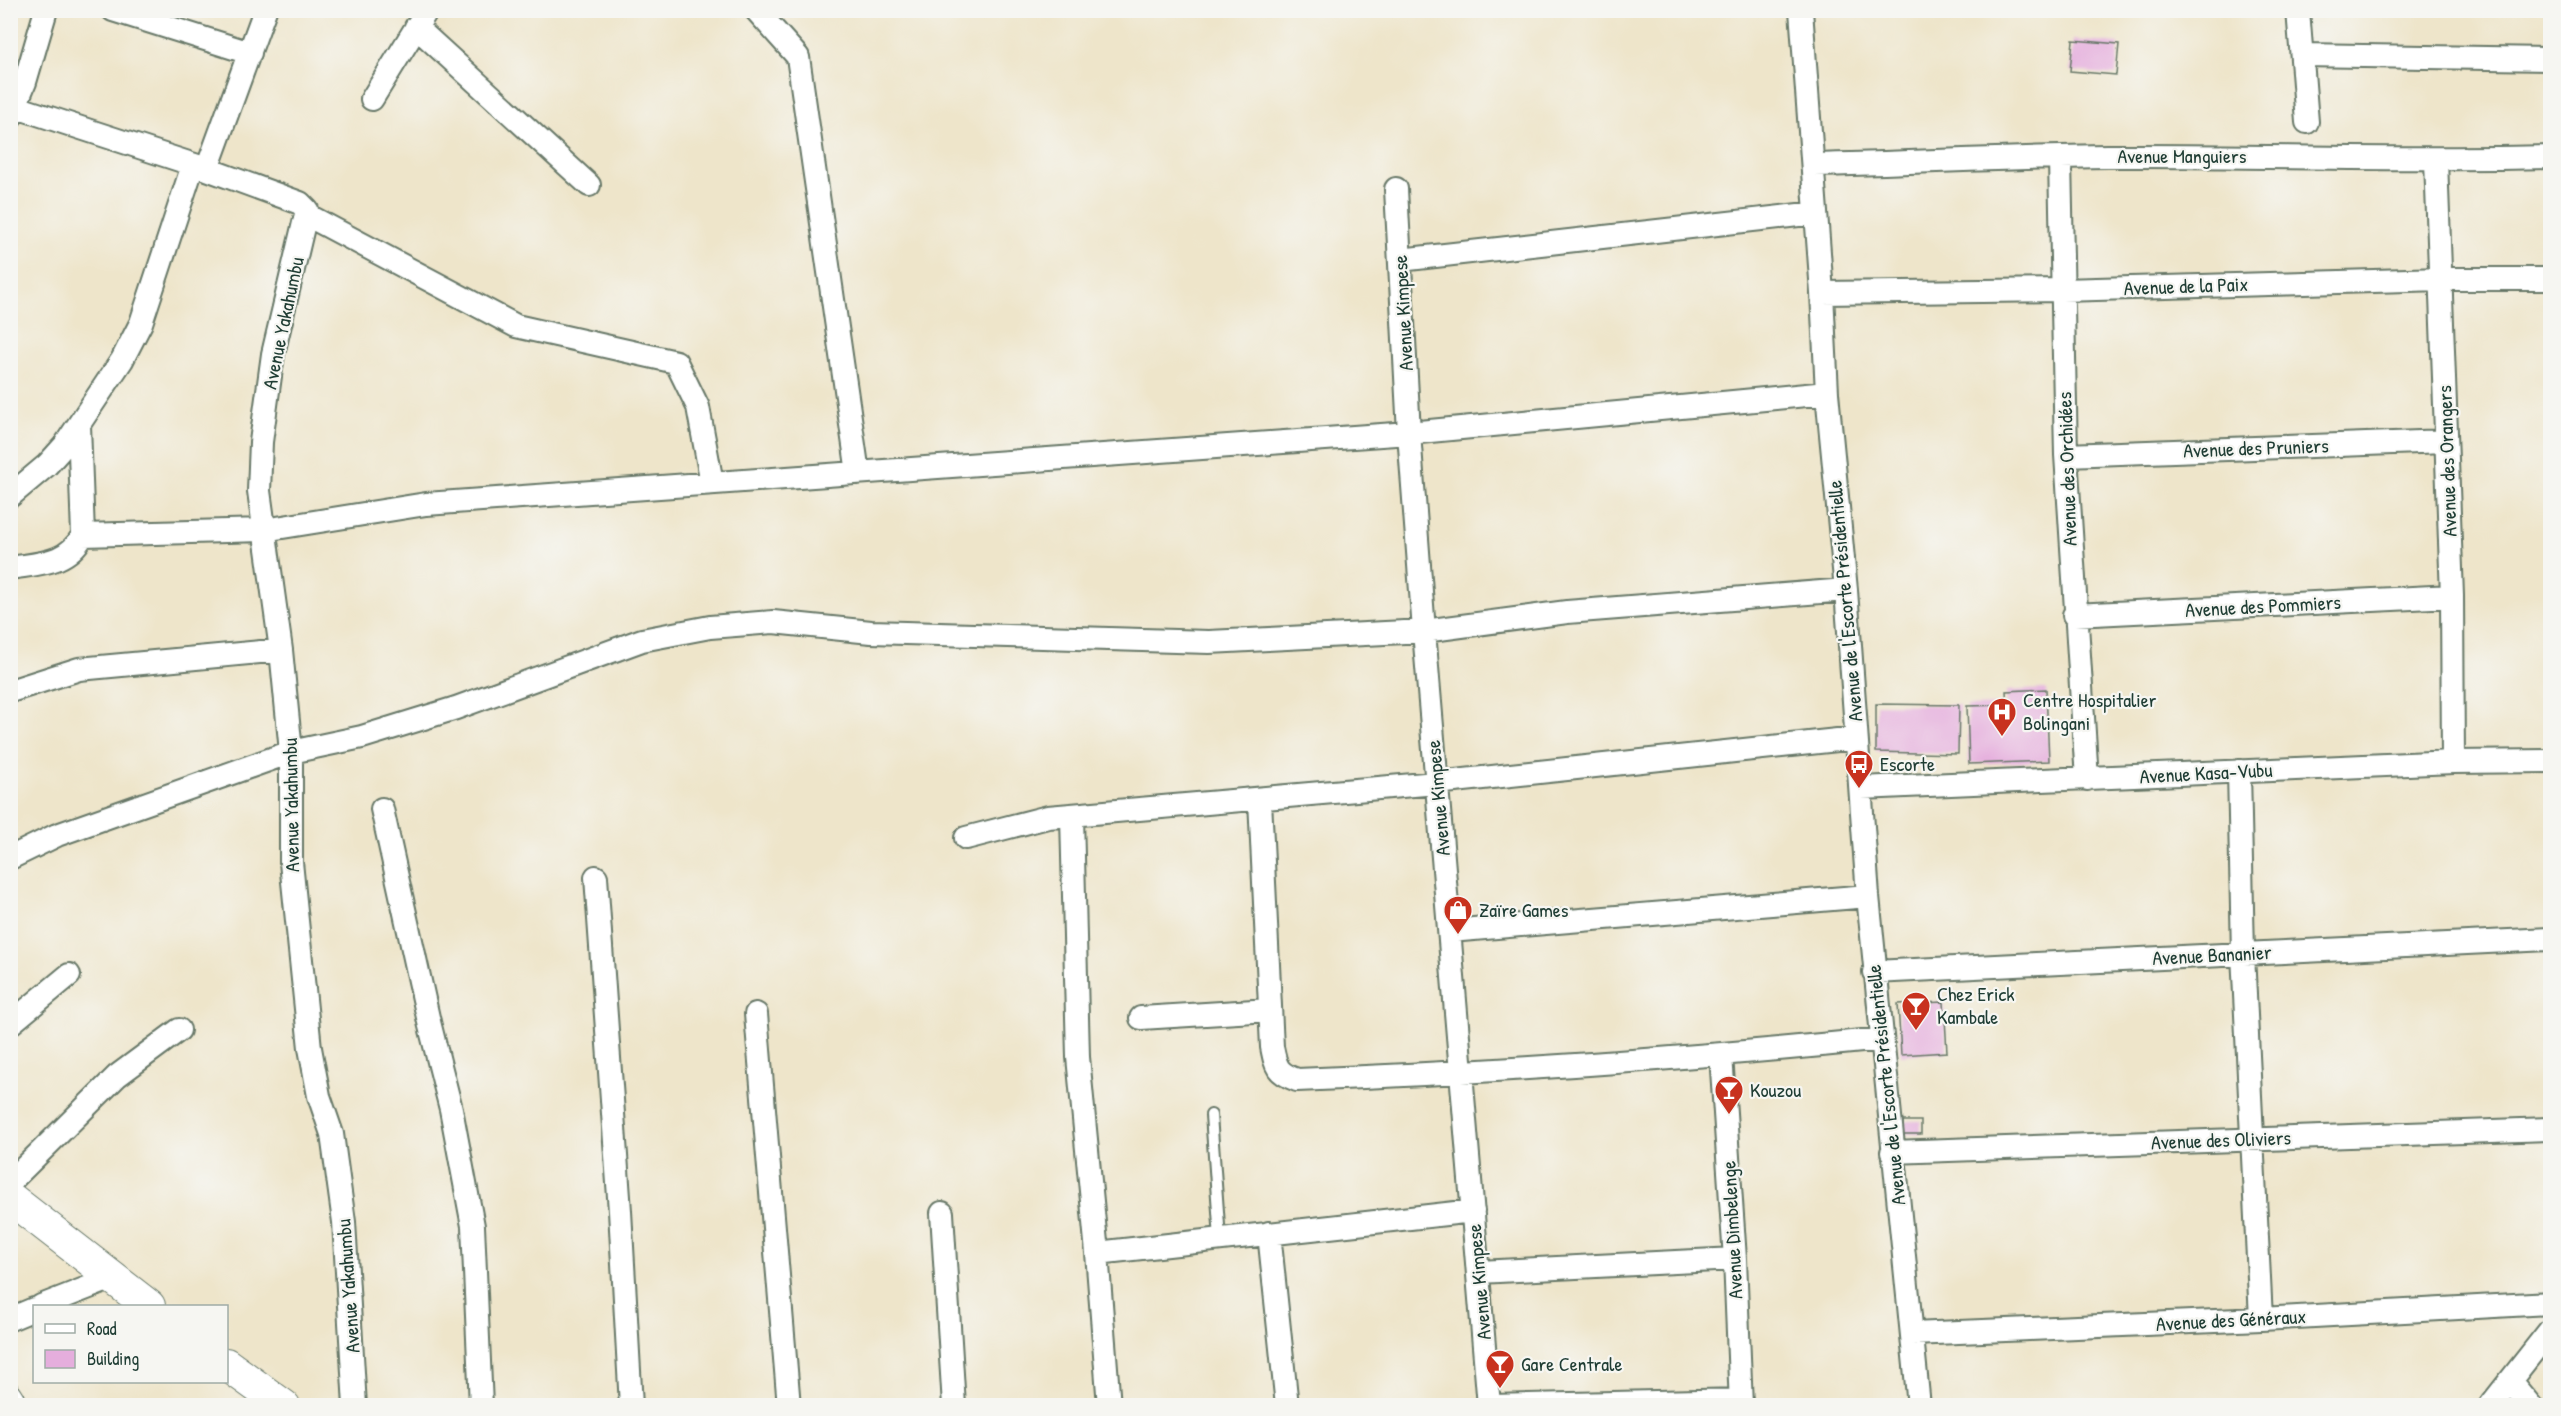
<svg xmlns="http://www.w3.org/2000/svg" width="2561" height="1416" viewBox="0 0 2561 1416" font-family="'Patrick Hand',sans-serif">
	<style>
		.building { fill: #e5aedd }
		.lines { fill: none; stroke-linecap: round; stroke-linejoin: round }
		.lane-casing { stroke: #677868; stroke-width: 14 }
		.street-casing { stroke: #677868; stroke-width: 26 }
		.secondary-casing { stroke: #677868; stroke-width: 34 }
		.lane { stroke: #fff; stroke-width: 10 }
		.street { stroke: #fff; stroke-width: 22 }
		.secondary { stroke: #fff; stroke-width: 32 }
		.labels { text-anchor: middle; stroke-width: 4.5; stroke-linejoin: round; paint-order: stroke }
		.street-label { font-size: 20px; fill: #1f3d34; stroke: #f6f6f2 }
		.poi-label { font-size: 20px; fill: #1f3d34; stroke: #f6f6f2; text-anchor: start }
	</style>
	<rect width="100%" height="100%" fill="#f6f6f2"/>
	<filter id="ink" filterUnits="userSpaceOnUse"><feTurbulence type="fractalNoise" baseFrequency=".0167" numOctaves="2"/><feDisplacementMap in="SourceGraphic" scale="12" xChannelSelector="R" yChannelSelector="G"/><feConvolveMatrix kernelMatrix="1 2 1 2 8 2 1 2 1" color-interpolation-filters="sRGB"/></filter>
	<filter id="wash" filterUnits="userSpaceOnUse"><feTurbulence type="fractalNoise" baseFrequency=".008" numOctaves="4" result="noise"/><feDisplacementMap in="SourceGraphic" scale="24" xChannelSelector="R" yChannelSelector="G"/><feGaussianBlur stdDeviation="1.35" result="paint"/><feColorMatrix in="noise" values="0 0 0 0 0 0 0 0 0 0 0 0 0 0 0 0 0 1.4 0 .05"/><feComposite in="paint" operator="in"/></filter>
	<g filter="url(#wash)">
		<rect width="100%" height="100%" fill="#eee5ca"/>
		<g id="blocks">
			<path class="building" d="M2073,40L2119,44L2116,75L2070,71Z
				M2046,689L2049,761L1969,764L1967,706L2007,705L2006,691Z
				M1876,704L1959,705L1958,754L1876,752Z
				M1944,1002L1947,1052L1901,1055L1898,1004Z
				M1903,1121H1921V1134H1903Z"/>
		</g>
	</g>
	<g filter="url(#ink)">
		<use href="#blocks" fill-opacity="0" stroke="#677868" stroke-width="1.5"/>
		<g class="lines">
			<g class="lane-casing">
				<path id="lane" d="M1211,1115L1220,1239"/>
			</g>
			<g class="street-casing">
				<path id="street" d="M113,10L250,53
					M756,10L798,57L858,473
					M1801,10L1822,293L1827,393L1846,590L1868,896L1919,1406
					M2298,10L2307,122
					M416,27L589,185
					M2302,55L2550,59
					M372,99L427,10
					M10,105L207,169L300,203L307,210L273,354L261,442L259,491L281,650L291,752V862L310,1048L319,1096L332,1134L344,1222L355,1406
					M10,118L25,82L46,10
					M2060,159L2066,455L2087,779
					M2436,160L2452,596L2453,762
					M1813,165C1911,163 2010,157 2109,156C2256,155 2403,161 2550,157
					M207,169L265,10
					M1396,189L1409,433L1424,631L1489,1406
					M307,215L516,326L676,362L698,407L712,483
					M1400,260L1816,213
					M1822,293L2062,290L2442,279H2550
					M2066,455L2446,441
					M10,496L47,465L65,445L122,360L141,323L193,165
					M83,535L264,530L426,504L1409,433L1827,393
					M10,568C41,563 67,564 83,535L79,425
					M2074,615L2452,596
					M10,691L79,669L281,650
					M2239,771L2243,954L2261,1319
					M1861,788L2453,762L2550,761
					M1260,800L1272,1047C1276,1067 1277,1073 1297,1080C1493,1072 1687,1059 1882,1039
					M382,809L429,1022L451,1109L473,1226L481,1406
					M1072,816L1078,1057L1097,1253L1109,1406
					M966,838L1048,817L1436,783L1856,738
					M10,858L57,835L291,752L362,737L456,708L642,640L710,627L773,622L871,632L1209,642L1424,631L1567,612L1846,590
					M596,877L620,1211L631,1406
					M1450,931L1868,896
					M1874,972L2550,939
					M756,1014L789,1406
					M1141,1018L1270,1010
					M10,1024L69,975
					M1721,1055L1735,1259L1741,1406
					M1892,1152L2550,1129
					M10,1182L117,1076L179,1030
					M942,1213L954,1406
					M1269,1233L1287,1406
					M1097,1253L1473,1211
					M1479,1272L1735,1259
					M41,1306L110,1279
					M10,1319L34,1309
					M1912,1334L2261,1319L2550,1303
					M2510,1381L2531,1406
					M10,1395L17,1406
					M1491,1406L1741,1400
					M2490,1406L2550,1330"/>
			</g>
			<g class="secondary-casing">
				<path id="secondary" d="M10,1198L149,1306
					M226,1364L284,1406"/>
			</g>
			<use href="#lane" class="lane"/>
			<use href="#street" class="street"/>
			<use href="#secondary" class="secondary"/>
		</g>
	</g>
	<defs>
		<g id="hospital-pin" transform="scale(1.5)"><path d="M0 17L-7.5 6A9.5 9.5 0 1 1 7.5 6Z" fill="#c8321e" stroke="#f6f6f2"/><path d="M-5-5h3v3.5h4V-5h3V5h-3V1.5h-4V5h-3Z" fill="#fff"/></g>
		<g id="bus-pin" transform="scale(1.5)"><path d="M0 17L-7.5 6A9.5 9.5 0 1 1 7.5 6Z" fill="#c8321e" stroke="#f6f6f2"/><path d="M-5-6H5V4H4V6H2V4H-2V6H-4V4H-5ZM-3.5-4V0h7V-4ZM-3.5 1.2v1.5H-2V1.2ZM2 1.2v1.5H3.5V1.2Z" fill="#fff"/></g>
		<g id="shop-pin" transform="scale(1.5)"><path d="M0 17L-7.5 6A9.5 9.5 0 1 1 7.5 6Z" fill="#c8321e" stroke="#f6f6f2"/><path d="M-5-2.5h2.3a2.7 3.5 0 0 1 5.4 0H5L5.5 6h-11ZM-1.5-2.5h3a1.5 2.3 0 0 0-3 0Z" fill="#fff"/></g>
		<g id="bar-pin" transform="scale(1.5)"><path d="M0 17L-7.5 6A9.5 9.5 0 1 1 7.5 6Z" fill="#c8321e" stroke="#f6f6f2"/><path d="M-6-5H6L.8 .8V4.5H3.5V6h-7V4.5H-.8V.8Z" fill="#fff"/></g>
	</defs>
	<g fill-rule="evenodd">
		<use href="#hospital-pin" x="2002" y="712"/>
		<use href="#bus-pin" x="1859" y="764"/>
		<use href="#shop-pin" x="1458" y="910"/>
		<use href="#bar-pin" x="1916" y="1006"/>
		<use href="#bar-pin" x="1729" y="1090"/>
		<use href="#bar-pin" x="1500" y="1364"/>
	</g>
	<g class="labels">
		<g class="street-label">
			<text x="2182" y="163">Avenue Manguiers</text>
			<text transform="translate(2186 286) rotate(-2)" y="7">Avenue de la Paix</text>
			<text transform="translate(1403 313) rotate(-93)" y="7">Avenue Kimpese</text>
			<text transform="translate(283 323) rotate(-78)" y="7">Avenue Yakahumbu</text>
			<text transform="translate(2256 448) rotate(-2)" y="7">Avenue des Pruniers</text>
			<text transform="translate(2447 461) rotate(-92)" y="7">Avenue des Orangers</text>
			<text transform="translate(2067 469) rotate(-92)" y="7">Avenue des Orchidées</text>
			<text transform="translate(1845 601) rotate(-95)" y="7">Avenue de l'Escorte Présidentielle</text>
			<text transform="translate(2263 606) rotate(-3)" y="7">Avenue des Pommiers</text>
			<text transform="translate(2206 773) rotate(-3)" y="7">Avenue Kasa-Vubu</text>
			<text transform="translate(1438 798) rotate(-95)" y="7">Avenue Kimpese</text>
			<text transform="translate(291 805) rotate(-91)" y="7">Avenue Yakahumbu</text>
			<text transform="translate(2212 955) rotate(-3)" y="7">Avenue Bananier</text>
			<text transform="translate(1886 1085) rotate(-96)" y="7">Avenue de l'Escorte Présidentielle</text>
			<text transform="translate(2221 1140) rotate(-2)" y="7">Avenue des Oliviers</text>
			<text transform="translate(1732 1230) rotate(-93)" y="7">Avenue Dimbelenge</text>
			<text transform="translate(1479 1282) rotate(-95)" y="7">Avenue Kimpese</text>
			<text transform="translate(348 1286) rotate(-94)" y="7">Avenue Yakahumbu</text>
			<text transform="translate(2231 1320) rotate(-3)" y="7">Avenue des Généraux</text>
		</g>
		<g class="poi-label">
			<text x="2023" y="707">Centre Hospitalier<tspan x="2023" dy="23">Bolingani</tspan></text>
			<text x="1880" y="771">Escorte</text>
			<text x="1479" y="917">Zaïre Games</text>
			<text x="1937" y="1001">Chez Erick<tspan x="1937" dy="23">Kambale</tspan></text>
			<text x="1750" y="1097">Kouzou</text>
			<text x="1521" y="1371">Gare Centrale</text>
		</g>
	</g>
	<rect width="2561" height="1416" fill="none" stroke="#f6f6f2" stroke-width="36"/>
	<rect x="33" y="1305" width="195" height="78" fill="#f6f6f2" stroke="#a0aca6" stroke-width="1.5"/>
	<rect x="45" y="1324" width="30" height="9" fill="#ffffff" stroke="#a0aca6" stroke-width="1.5"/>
	<text x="87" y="1335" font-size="18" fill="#1f3d34">Road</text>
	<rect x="45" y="1350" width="30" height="18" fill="#e5aedd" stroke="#a0aca6" stroke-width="1.5"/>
	<text x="87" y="1365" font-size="18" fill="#1f3d34">Building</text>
</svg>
